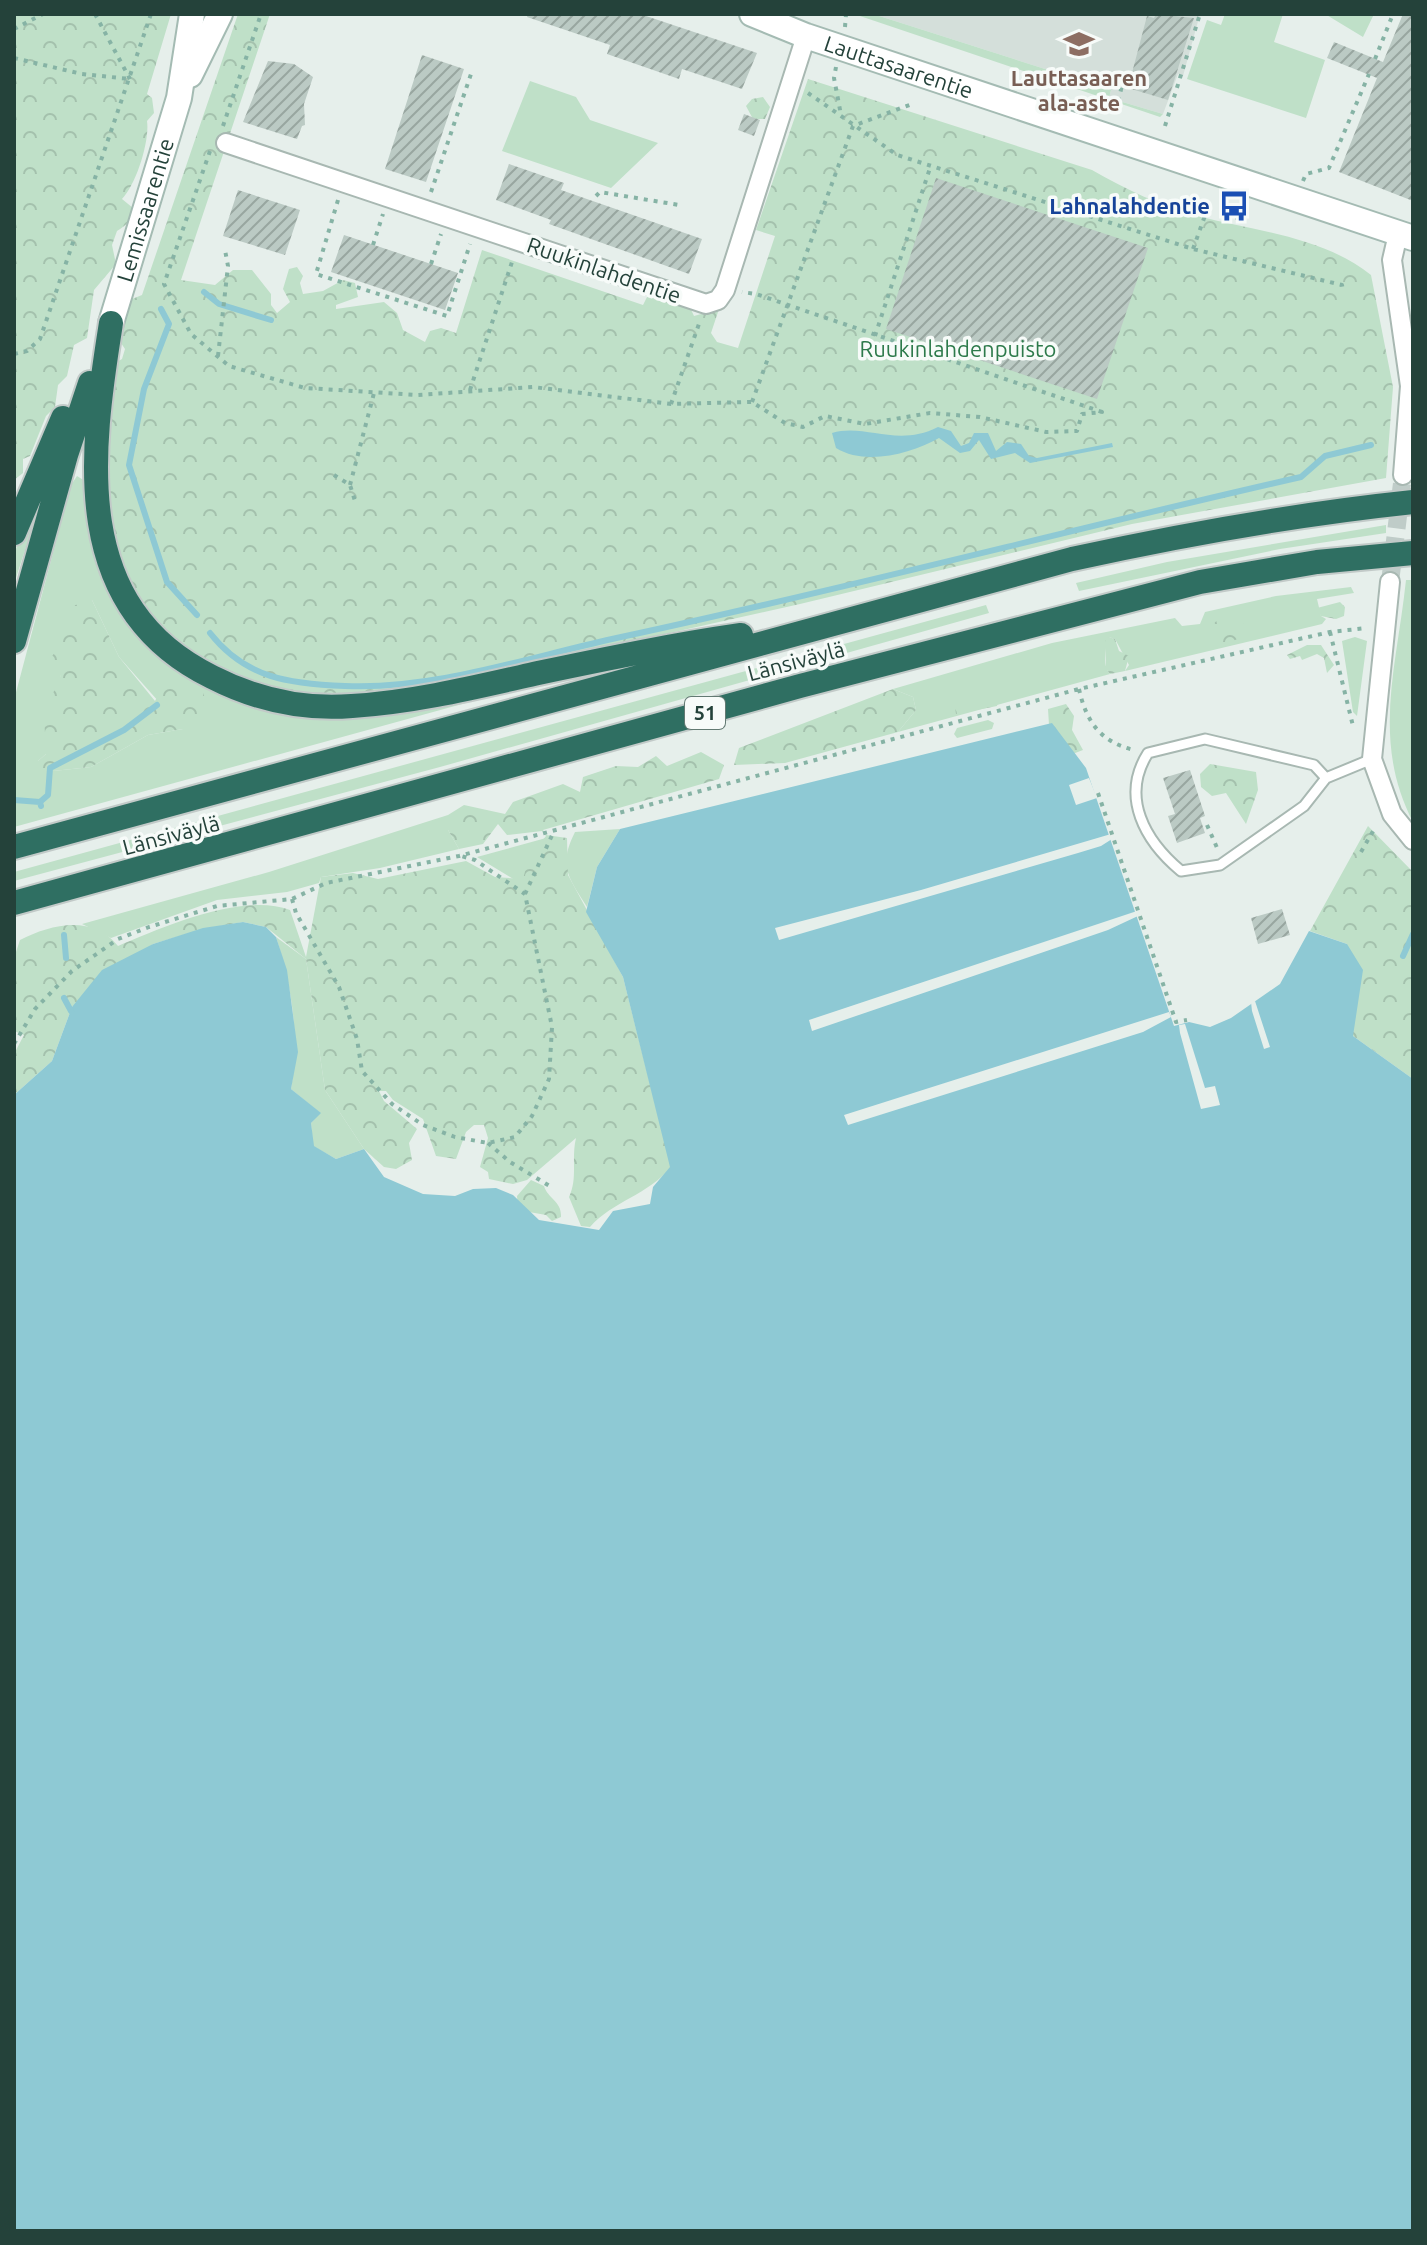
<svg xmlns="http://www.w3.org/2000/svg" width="1427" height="2245" viewBox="0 0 1427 2245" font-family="Ubuntu,sans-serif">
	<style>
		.built { fill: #d4dfda }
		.grass { fill: #bfe0c8; fill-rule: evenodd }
		.forest { fill: url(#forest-crowns) }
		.water { fill: #8ec9d4 }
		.pier { fill: #e6efeb }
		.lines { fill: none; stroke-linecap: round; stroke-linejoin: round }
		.stream { stroke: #8ec9d4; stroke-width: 6 }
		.building { fill: url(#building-hatch) }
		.street-tunnel { stroke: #bfccc8; stroke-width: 18; stroke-dasharray: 18 9; stroke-linecap: butt }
		.lane-casing { stroke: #a8b8b2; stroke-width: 13 }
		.street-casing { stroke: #a8b8b2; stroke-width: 22 }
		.secondary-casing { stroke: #a4bbb3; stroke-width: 28 }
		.highway-casing { stroke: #c2cac8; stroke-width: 28 }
		.path { stroke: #86b3a5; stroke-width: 4; stroke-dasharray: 4 6; stroke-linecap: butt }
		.lane { stroke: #fff; stroke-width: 9 }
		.street { stroke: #fff; stroke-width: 18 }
		.secondary { stroke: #fff; stroke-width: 24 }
		.highway { stroke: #2f6f62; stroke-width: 24 }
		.labels { text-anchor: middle; stroke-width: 7; stroke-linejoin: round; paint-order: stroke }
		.shield { fill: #f7fbf9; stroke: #637a73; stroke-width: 2 }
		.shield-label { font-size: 20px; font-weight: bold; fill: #24423a }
		.street-label { font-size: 22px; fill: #24423a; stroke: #f7fbf9 }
		.education-label { font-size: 22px; font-weight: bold; fill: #785e54; stroke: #f7fbf9 }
		.transit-label { font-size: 22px; font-weight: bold; fill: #164399; stroke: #f7fbf9; text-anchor: end }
		.park-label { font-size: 22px; fill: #2d7a4b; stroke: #f7fbf9 }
	</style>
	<defs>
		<pattern id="forest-crowns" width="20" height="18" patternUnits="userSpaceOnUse" patternTransform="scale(2)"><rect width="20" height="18" fill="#bfe0c8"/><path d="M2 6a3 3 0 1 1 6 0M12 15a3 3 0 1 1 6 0" fill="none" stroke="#a4c1ad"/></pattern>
		<pattern id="building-hatch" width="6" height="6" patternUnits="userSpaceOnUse" patternTransform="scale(2)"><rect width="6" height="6" fill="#bbcac4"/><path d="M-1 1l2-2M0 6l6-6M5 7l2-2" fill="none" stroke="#98a6a0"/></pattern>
	</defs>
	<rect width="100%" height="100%" fill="#e6efeb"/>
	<path class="built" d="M873,14H1200L1183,76L1178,74L1163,114L1109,98L1111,90Z"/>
	<path class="grass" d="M854,14H873L1111,90L1109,98L1163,114L1160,117Z
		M1225,14H1283L1274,42L1325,60L1306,118L1187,79L1207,20L1221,25Z
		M1325,14H1374L1363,37Z
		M530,81L576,97L590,120L658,143L611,188L502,151Z
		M77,476L85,481L90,525L123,613L139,637L194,683L235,701L282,714L484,698L14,827V700L71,485ZM92,600L119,657L183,729L148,735L91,767L53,771L38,761L46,754L61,675Z
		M36,505L38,510L14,584V554L31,510Z
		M1386,525V533L1280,549L1079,591L1076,583L1167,562Z
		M1406,580H1413V822C1371,741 1397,666 1406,580Z
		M1351,587L1354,593L1317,599L1321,616L1326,619L1322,624L1125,671L1129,665L1115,639L1109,637C1105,648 1102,665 1110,674L898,732L916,710L913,697L893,689L1052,643L1175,618L1182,626L1200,624L1205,612L1276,596Z
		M986,605L989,613L440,767L14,881V872Z
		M1355,637L1367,641L1357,716L1353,712L1342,641Z
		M988,720L994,723L992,729L957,738L954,734L957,728Z
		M448,815V830L459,849L380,868L321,877L319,883L287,892L217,900L111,938L82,924L269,872Z
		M620,829L597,867L587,907C568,877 558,866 575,832Z
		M546,838L523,885L477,857Z
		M276,937L306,959L325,1090L364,1149L336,1159L313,1146L311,1123L320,1113L291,1089C300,1038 292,987 276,937Z"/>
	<path class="forest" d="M14,14H171L147,94L152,98L154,113L147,121C150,141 136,185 122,199L133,208C132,220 127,225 117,231L112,245L116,264L94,290L87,338L74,345L67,376L58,385L55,407L46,416L30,456L23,459V473L14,480Z
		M238,14H270L181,280L215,285L233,270H252L271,294V305L277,313L290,302L283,289L289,269L297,267L303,276L300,283L303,294L323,291L343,280L355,283L358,297L336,305V309L384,302L397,313L403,330L425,342L430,331L441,328L456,333L482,250L643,305L648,295L687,301L694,316L719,309L711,333L717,342L738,348L775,236L756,230L808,79L1092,170C1125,189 1161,206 1198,216C1255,231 1324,237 1371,275L1393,387L1386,478L1132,524L800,604L459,680L349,697L291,693L243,683L187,655L129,589L103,497L108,367L122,359L125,349L117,337L127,301L142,295Z
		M763,97L770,107L765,119H753L746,106L752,99Z
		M92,600L119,657L155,701L167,678L203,692L206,702L202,720L183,729L148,735L91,767L53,771L44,778L36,771L38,761L46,754L44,714L61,675L48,662L57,649L69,607Z
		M1340,602L1345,607L1344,616L1336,619L1321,616L1317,608Z
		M1237,616L1243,623L1244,637L1217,646L1198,647L1212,638L1210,626L1222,617Z
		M1109,637L1115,639L1119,651L1129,656L1125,671L1110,674L1106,669L1105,641Z
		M1307,645H1321L1334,665L1327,673L1324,658L1317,654L1302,660L1300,656L1290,659L1287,655Z
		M893,689L913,697L916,710L898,732L785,763L734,765L739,748Z
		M985,691L999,697L997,706L956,714L954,700L979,699Z
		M1066,704L1074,716L1072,730L1083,750L1070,755L1049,725L1048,709Z
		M701,752L724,765L719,779L543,830L546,835L567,838L568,875L623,977L671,1167C648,1195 613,1201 590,1227L581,1226L569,1197C578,1178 571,1159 576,1138L527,1180L513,1184L489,1179L488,1172L480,1167L488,1138L484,1125H474L466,1132L456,1159L436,1156L423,1119L393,1100L386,1091H379L384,1101L417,1129L409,1143L412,1160L396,1169L384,1167L364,1149L325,1090L306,959L266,927L243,922L203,929L153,944L72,1007L52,1061L14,1095V1054L24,1035L14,1031V958L20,940C51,924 93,914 118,946C163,927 243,892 290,910L306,957L321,877L353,873L378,879L466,861L495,877L523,879L529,857L546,836L542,831L507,835L498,824L483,844L459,849L448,830V815L464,805L505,814L513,802L563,784L580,792L583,777L616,766L638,767L656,756L667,766Z
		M1210,764L1256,772L1258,790L1246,824L1226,793L1212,796L1201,787L1200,774Z
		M1368,826L1413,872V1079L1353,1036L1347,944L1310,931Z
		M531,1180L544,1186C548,1199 562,1201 561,1217L552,1221L546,1215L518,1210L517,1196Z"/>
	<path class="water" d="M938,427L951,431L961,446L969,443L974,433H988L996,451L1007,442L1021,444L1029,456L1037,458L1112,443L1113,447L1030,463L1015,453L991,459L979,440L970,451L960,453L939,438C911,454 865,466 836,448L832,433C865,423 897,448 938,427Z
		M1052,723L1086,768L1174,1026L1189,1022L1210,1027L1231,1018L1280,984L1309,931L1347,944L1363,970L1353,1036L1413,1079V2231H14V1095L52,1061L72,1007L102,970L153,944L203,928L243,922L266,927L276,937L287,970L298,1052L291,1089L321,1113L311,1123L314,1146L336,1159L364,1149L384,1177L423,1194L455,1196L473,1189L496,1188L513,1195L539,1220L599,1230L613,1211L650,1204L653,1187L670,1167L623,977L586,912L597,867L620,829Z"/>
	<path class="pier" d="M1089,778L1097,798L1076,805L1069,785Z
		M1111,834L1112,839L1101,846L1078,853L779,940L775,928L921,890Z
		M1137,911L1138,916L1108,930L812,1031L809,1020Z
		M1255,1001L1270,1047L1264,1049L1252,1011L1251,1002Z
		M1169,1012L1171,1017L1143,1032L848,1125L844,1115Z
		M1185,1024L1205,1088L1215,1086L1220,1105L1201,1109L1180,1033L1179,1025Z"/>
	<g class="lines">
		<path class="stream" d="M204,292L219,304L271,320
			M161,309L169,324L144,389L129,465L167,582L197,615
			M210,633C245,678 289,684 345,686C434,690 526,658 612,639C843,590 1071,529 1301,477L1325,456L1371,445
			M14,800L40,802L41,806
			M40,802L48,795L50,768L124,730L157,705
			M64,935L66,958
			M1403,956L1413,934
			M64,998L71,1011"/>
	</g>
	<path class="building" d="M528,14H640L757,53L742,89L682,69L679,79L607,54L610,45L527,17Z
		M1156,14L1194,18L1168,100L1128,88L1147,16L1154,18Z
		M1403,14H1413V201L1339,172L1377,78L1327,58L1334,42L1383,62Z
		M422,55L464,69L426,182L385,169Z
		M268,61L294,64L313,77L304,104L305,125L302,126L297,139L243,122Z
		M744,114L760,120L754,136L738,130Z
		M509,164L564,183L561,190L702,239L689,274L549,224L551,220L496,200Z
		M936,178L1148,248L1097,399L886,329Z
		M238,190L300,210L285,255L223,236Z
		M344,235L458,273L445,310L331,272Z
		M1190,770L1205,816L1200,818L1205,833L1177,843L1168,816L1175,814L1163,778Z
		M1282,909L1290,935L1258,944L1251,918Z"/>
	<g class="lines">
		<path class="street-tunnel" d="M1390,582L1403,475"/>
		<g class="lane-casing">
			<path id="lane" d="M1326,778L1304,806L1220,865L1181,871C1145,841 1120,797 1148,753L1205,739L1314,765L1326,778L1372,759"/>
		</g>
		<g class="street-casing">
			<path id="street" d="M226,143L706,304L718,300L725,290L806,36
				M1398,234L1392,260L1410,386L1403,475
				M1390,582L1372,759L1392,814L1413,840"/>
		</g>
		<g class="secondary-casing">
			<g id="secondary">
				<path id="s1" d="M752,14L806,36L1413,238"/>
				<path d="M190,75L220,14"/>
				<path id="s2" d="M111,323L179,98L192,14"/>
			</g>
		</g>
		<g class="highway-casing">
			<path id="highway" d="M111,323C90,454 69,607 212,677C255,699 303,710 352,706C415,702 476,687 538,673C605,659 672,645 741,635
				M14,533L63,418
				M14,641L66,455L90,383
				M14,847L1072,559C1186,534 1298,514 1413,502
				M14,903L800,686L1200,582L1317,562L1413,553"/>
		</g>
		<path class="path" d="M95,14L130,79
			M845,27L846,14
			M14,29L43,14
			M14,58L82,74L130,79
			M1375,59L1393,14
			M836,67L834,78L841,115
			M808,93L897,155L1193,249L1342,285L1343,291
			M1116,111L1123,81
			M223,126L261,14
			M1165,126L1200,14
			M210,151L164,284L191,334L229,366L305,388L418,395L533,387L671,404L752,402L785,423L803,427L825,416L865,424L930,413L980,417L1046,432L1077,431L1082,414L1102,412L756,294L742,292
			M1303,181L1306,174L1329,168L1369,74
			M431,192L472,71
			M596,196L600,192L679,205
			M338,200L316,274L447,316L470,244
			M1237,220L1239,214
			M373,245L383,214
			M1193,249L1207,210
			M431,264L441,234
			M875,336L931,165
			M14,354L27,351L40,339L151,14
			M218,356L228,266L225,250
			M470,390L513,259
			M752,402L853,126L912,104
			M671,404L700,321
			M334,475L350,485L355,501
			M350,485L374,393
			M1330,632L1353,726
			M1079,689C1086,721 1100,742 1134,750
			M1098,793L1176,1022L1187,1020
			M1207,825L1218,850
			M1361,852L1376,826
			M525,894L554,831
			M292,899L296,913L339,987L357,1039L362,1071L392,1104L423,1125L455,1137L488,1143L515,1137L532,1116L549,1079L552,1027L525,894L475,860L461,856
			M14,1044L35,1009L72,971L118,939L149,927L217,906L292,899L326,883L459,856L1079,689L1330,632L1367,628
			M488,1143L510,1162L553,1188"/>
		<use href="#lane" class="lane"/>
		<use href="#street" class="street"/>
		<use href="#secondary" class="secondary"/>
		<use href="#highway" class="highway"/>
	</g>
	<defs>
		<g id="school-bare" transform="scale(2.4)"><path d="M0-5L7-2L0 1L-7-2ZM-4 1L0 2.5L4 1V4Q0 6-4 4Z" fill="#8d6e63" stroke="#f7fbf9" stroke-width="2.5" paint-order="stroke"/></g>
		<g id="bus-bare" transform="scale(2.4)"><path d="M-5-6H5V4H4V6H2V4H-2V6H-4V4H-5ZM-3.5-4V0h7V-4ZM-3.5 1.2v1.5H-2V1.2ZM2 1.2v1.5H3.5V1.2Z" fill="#1a4fb4" stroke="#f7fbf9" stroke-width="2.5" paint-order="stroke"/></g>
	</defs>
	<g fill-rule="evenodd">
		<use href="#school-bare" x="1079" y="44"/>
		<use href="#bus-bare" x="1234" y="206"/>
	</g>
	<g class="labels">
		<rect class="shield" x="685" y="697" width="40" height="32" rx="6"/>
		<g class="shield-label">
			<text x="705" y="720">51</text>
		</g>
		<g class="street-label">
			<text dy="8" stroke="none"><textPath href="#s1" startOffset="156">Lauttasaarentie</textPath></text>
			<text dy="8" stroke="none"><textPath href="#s2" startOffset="118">Lemissaarentie</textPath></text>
			<text transform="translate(604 270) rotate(19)" y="8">Ruukinlahdentie</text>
			<text transform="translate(796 661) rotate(-15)" y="8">Länsiväylä</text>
			<text transform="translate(171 835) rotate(-15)" y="8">Länsiväylä</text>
		</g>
		<g class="education-label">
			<text x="1079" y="86">Lauttasaaren<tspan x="1079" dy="25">ala-aste</tspan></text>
		</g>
		<g class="transit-label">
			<text x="1210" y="214">Lahnalahdentie</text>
		</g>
		<g class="park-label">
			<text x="958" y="357">Ruukinlahdenpuisto</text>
		</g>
	</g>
	<rect width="1427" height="2245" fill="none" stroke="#24423a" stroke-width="32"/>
</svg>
